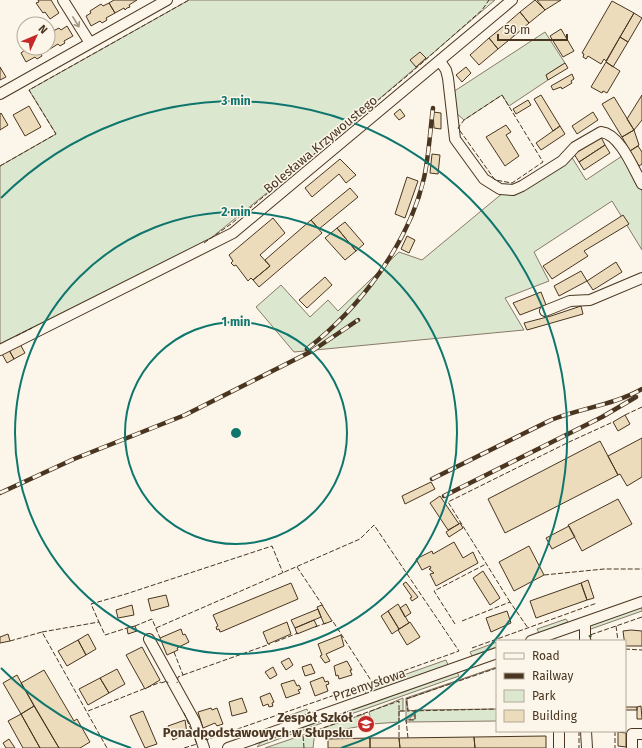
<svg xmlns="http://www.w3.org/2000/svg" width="642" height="748" viewBox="0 0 642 748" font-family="'Fira Sans',sans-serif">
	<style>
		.green { fill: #dce7d0; stroke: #887966 }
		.building { fill: #ecdcbc; stroke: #4a3520 }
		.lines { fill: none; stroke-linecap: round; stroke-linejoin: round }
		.minor-casing { stroke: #4a3520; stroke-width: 12 }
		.minor { stroke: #fbf6e9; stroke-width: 10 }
		.rail-casing { stroke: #4a3520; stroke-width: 4.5 }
		.rail { stroke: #fbf6e9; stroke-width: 3; stroke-dasharray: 9; stroke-linecap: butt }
		.hedge { stroke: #436837; stroke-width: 3; stroke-dasharray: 2 3; stroke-linecap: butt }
		.fence { stroke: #4a3520; stroke-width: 1; stroke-dasharray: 5 2; stroke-linecap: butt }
		.oneway { stroke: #a29684 }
		.ring { fill: none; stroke: #0f766e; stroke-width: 2 }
		.labels { text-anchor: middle; stroke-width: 3; stroke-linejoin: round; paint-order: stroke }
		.street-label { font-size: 13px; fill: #4a3520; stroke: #fbf6e9 }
		.poi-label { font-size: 13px; font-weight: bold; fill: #4a3520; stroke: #fbf6e9; text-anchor: end }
		.centre { fill: #0f766e; stroke: #fbf6e9; stroke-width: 2 }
		.ring-label { font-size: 12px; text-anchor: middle; font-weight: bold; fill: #0f766e; stroke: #fbf6e9; stroke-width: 3; stroke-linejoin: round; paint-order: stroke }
	</style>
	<rect width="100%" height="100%" fill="#fbf6e9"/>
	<path class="green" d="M189,0H495L304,163L206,242L0,344V166L56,134L29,90Z
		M545,32L565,63L546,75L548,80L509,106L502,95L464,120L455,112L453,92Z
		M571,156L586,180L622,156L642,191V250L612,201L534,252L549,281L505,298L524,330L294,352L256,307L281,285L310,317L328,300L338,311L399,252L422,260L504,192Z
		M642,607V611L588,630L589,626Z
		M566,619L568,622L539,633L537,629Z
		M497,642V647L472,656L470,652Z
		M446,660L448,665L366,694L364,689Z
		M497,667L407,699L408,710L414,711V716H411V718H406V698Z
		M457,672L459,676L331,721L329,720L328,718Z
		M403,698V711H399V722L372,724L369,712Z
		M307,709L308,714L284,723L282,718Z
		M497,709V721L406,722V720L415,719V710Z
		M364,714L367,725L319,734L314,739L313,748H265Z
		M323,720L322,723L257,747L262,741Z"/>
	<path class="building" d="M38,0H51L59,13L50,19L45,12L43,13L36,3L39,2Z
		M114,0H137L129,5L130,7L127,8L125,10L124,8L115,13L109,3Z
		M535,0L545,10L529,23L520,12Z
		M537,0H561L545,10Z
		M612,1L634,13L606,61L604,59L601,64L588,56L586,59L583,57L584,54L582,53Z
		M109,3L115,13L106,18L107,20L102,23L100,21L91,26L86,16L91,13L90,11L101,4L103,6Z
		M520,12L529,23L514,36L505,25Z
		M634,13L642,18L628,42L620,37Z
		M505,25L514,36L498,49L489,38Z
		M67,26L73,36L64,41L65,43L60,46L58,44L50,49L48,47V37L51,36L49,33L59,28L61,30Z
		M561,29L574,51L563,57L550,36Z
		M620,37L628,42L613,67L606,62Z
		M489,38L498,49L479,65L470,55Z
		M48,47L50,49L41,54L42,56L37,59L35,57L26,62L21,53L27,48H48Z
		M420,52L426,58L416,67L410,60Z
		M606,62L620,71L607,93L603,91L602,93L591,87Z
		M565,63L568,68L548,80L546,75Z
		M0,67L6,77L0,80Z
		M466,67L471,73L462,82L456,75Z
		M572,74L574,79L571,81L572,83L562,89L561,87L553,90L551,86Z
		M541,95L560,126L553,131L534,99Z
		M642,95V120L634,130L627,119Z
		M614,97L634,130L622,137L602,104Z
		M528,100L531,105L516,114L513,109Z
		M29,106L41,127L25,136L13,115Z
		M400,109L405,116L399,120L394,114Z
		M433,112L441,113V129L434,128Z
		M593,112L598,120L577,134L572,126Z
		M1,113L8,125L0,130V114Z
		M506,125L511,132L506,135L519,156L505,166L486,137Z
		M560,126L565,134L541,150L536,143Z
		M634,130L639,145L630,151L622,137Z
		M601,137L605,145L579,162L574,154Z
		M605,145L610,153L584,170L579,162Z
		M638,146L642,152V164L639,166L630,151Z
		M432,154L440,155L438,174L430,173Z
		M340,159L356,175L346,183L339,174L312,197L305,188Z
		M407,177L418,181L405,218L395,214Z
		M350,188L358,197L319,229L311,220Z
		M623,215L629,224L584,251L588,256L552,279L543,266Z
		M273,218L285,233L260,255L270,266L253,280L251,278L248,281L236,265L234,266L231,263L233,261L229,255Z
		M311,220L322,233L259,287L253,280L270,266L265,260Z
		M345,222L364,244L356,251L337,228Z
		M337,228L356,251L345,260L325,238Z
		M407,236L415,240L409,253L401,249Z
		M616,262L622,272L593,290L587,281Z
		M581,271L587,281L559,296L554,286Z
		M325,277L332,285L307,308L299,300Z
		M541,292L546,305L520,315L513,303Z
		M581,306L583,314L527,330L524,323L551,316Z
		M20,344L25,353L14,359L9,350Z
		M9,350L14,359L7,363L2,354Z
		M625,415L630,424L618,431L613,422Z
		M642,438V477L627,486L620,474L618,475L608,456Z
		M600,441L618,475L505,533L488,499Z
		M431,482L435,489L405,504L402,496Z
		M440,496L459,524L448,530L430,503Z
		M618,499L632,524L582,551L568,525Z
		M460,523L463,528L449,537L446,532Z
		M569,526L575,537L552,549L546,538Z
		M454,542L463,558L473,552L478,563L436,586L430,574L434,573L429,569L431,568L430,566L422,570L416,559L432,551L433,554Z
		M529,546L544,575L514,591L499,562Z
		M483,571L500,598L490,605L473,578Z
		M588,580L594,598L587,600L581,583Z
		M406,582L418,597L412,601L410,598L412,597L403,584Z
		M291,583L298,599L223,631L220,632L219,629L217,630L216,627L218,626L213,615Z
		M581,583L587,600L536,618L530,601Z
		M166,595L169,606L151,611L148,599Z
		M398,604L409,623L399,629L388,611Z
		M406,604L411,613L405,617L400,608Z
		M132,605L134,615L118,618L116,610Z
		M322,605L332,621L324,624L317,607Z
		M318,609L321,617L295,628L291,620Z
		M388,611L399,629L392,634L381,616Z
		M507,611L511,623L491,632L486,618Z
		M314,620L317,626L297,634L295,628Z
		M287,622L291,634L268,644L263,632Z
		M410,622L420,637L407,645L398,630Z
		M135,626L137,631L128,634L127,628Z
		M181,629L183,635L185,634L189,642L177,648L178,650L167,655L160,638Z
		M631,630L642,631V646H625L623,631Z
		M8,634L10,641L0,643V637Z
		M88,634L96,649L86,655L78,640Z
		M341,635L344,646L326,654L330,661L325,663L320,656L322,655L318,644Z
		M78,640L86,655L67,666L58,651Z
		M142,647L160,680L145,689L126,655Z
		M289,658L293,665L286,670L281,662Z
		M347,661L352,670H350L352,675L339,679L338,675L336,676L334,666Z
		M311,664L315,673L305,676L302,667Z
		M273,667L277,675L270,679L265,672Z
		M117,669L125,684L109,693L100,678Z
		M44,670L74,721L77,719L90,742L80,748H59L21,683Z
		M17,675L34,706L21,714L3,683Z
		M323,677L325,682L328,681L329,684L326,685L328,691L315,696L310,682Z
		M100,678L109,693L88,705L79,689Z
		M294,680L297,686L299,685L301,689L298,690L300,693L286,698L281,684Z
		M270,693L274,702L272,703L273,706L269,707L268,704L263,706L260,697Z
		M242,698L247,712L232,716L229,702Z
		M34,706L59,748H40L21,714Z
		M641,706L642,719H637V707Z
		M625,707H637V710H625Z
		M211,708L212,710L217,708L223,724L217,726L215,723L203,728L198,712Z
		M143,711L157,744L145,748L130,716Z
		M21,714L40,748H23L8,721Z
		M185,720L187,733L173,740L168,726Z
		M618,732L626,733V747L618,746Z
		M546,736V748H475L474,737Z
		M474,737L475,748H400L399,738Z
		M370,738H399L400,748H370Z
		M370,738V748H328V739Z
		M9,739L15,748H6L3,743Z"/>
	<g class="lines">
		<g class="minor-casing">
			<path id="minor" d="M63,0L90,43
				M440,61L446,70L448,78L455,139L484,179L500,189L513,190L522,186L562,161L575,147L601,132C620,134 633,168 642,184
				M0,94L167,0
				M545,311L570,301L590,300L642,278
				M0,350L233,233L512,0
				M585,622V641
				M149,639L195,722L204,748
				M531,641L642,602
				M559,731V748
				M586,731L587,748
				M228,748L497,653
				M632,748V734H642"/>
		</g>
		<use href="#minor" class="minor"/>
		<g class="rail-casing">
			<path id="rail" d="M307,349C360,308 409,243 424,178C429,155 430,131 433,108
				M432,479L551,420C581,408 614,405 642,389
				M0,493L74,459L185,415L312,351L358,320
				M444,496L602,417L636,397"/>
		</g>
		<use href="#rail" class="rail"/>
		<path class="hedge" d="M590,635L591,641"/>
		<path class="fence" d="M502,95L543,162L512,183L495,180L458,128L464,120Z
			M0,166L56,134L29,90L189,0
			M204,243L231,224L414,70L482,10L489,0
			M16,336L32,328
			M625,415L642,407
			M297,567L323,606
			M544,575L604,569H642
			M510,602L448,502L569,442L613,422
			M462,621L510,602L528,628
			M99,622L105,635L127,628
			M455,624L434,591L486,564
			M135,626L152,619L160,638
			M616,626L618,641
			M315,627L326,623
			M156,628L360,539L374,525L459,651L372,682L332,620
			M42,632L99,622L91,604L126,594L272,546L283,573
			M10,641L42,632L107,748
			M591,641L590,635L642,617
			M275,642L298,633
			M472,648L597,603
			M625,649L642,650
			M174,652L183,675L178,677L177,683
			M497,668L406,699L408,711L497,709
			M183,675L270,644
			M161,683L167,681L168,683
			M88,711L161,682
			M399,711V738
			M184,713L197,744L184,748
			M579,731V748
			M615,731V748
			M205,738L206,740L372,682
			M408,738L406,720H415V710
			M304,748L303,735L399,701V711H408"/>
	</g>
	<defs><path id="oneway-shaft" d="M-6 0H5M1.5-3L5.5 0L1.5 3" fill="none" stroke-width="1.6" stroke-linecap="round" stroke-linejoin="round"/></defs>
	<use class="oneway" href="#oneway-shaft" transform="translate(76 22) rotate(58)"/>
	<g class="ring">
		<circle cx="236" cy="433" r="111"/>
		<circle cx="236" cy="433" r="221"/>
		<path d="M131 748A332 332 0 0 1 1 668M1 198A332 332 0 1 1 341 748"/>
	</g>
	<defs>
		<g id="school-disc" transform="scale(0.9)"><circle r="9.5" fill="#c62828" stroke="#fbf6e9"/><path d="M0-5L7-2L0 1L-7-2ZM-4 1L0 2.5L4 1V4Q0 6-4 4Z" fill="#fff"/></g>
	</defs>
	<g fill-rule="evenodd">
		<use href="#school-disc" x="366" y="724"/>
	</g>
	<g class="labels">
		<g class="street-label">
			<text transform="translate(320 144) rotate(-40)" y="5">Bolesława Krzywoustego</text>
			<text transform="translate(369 684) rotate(-19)" y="5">Przemysłowa</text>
		</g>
		<g class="poi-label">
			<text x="353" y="722">Zespół Szkół<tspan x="353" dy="15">Ponadpodstawowych w Słupsku</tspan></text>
		</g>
	</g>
	<circle cx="236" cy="433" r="6" class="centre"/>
	<g class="ring-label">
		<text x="236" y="105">3 min</text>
		<text x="236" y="216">2 min</text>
		<text x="236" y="326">1 min</text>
	</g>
	<rect x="496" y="640" width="130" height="92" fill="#fbf6e9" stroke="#b4a999"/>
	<rect x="504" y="653" width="20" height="6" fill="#fbf6e9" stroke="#b4a999"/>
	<text x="532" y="660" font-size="12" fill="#4a3520">Road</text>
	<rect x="504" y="673" width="20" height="6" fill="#4a3520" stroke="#b4a999"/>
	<text x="532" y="680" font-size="12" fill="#4a3520">Railway</text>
	<rect x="504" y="690" width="20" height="12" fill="#dce7d0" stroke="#b4a999"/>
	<text x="532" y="700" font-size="12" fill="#4a3520">Park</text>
	<rect x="504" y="710" width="20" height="12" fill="#ecdcbc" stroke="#b4a999"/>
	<text x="532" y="720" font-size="12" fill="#4a3520">Building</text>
	<g transform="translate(36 36) rotate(46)"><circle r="19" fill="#fbf6e9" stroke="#b4a999"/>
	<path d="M0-3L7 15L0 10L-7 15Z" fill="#c62828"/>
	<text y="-6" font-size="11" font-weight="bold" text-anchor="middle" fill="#4a3520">N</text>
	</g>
	<path d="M498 34v6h69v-6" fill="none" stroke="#4a3520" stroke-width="2"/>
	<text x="504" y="34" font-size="12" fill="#4a3520" stroke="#fbf6e9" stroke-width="3" paint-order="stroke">50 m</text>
</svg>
